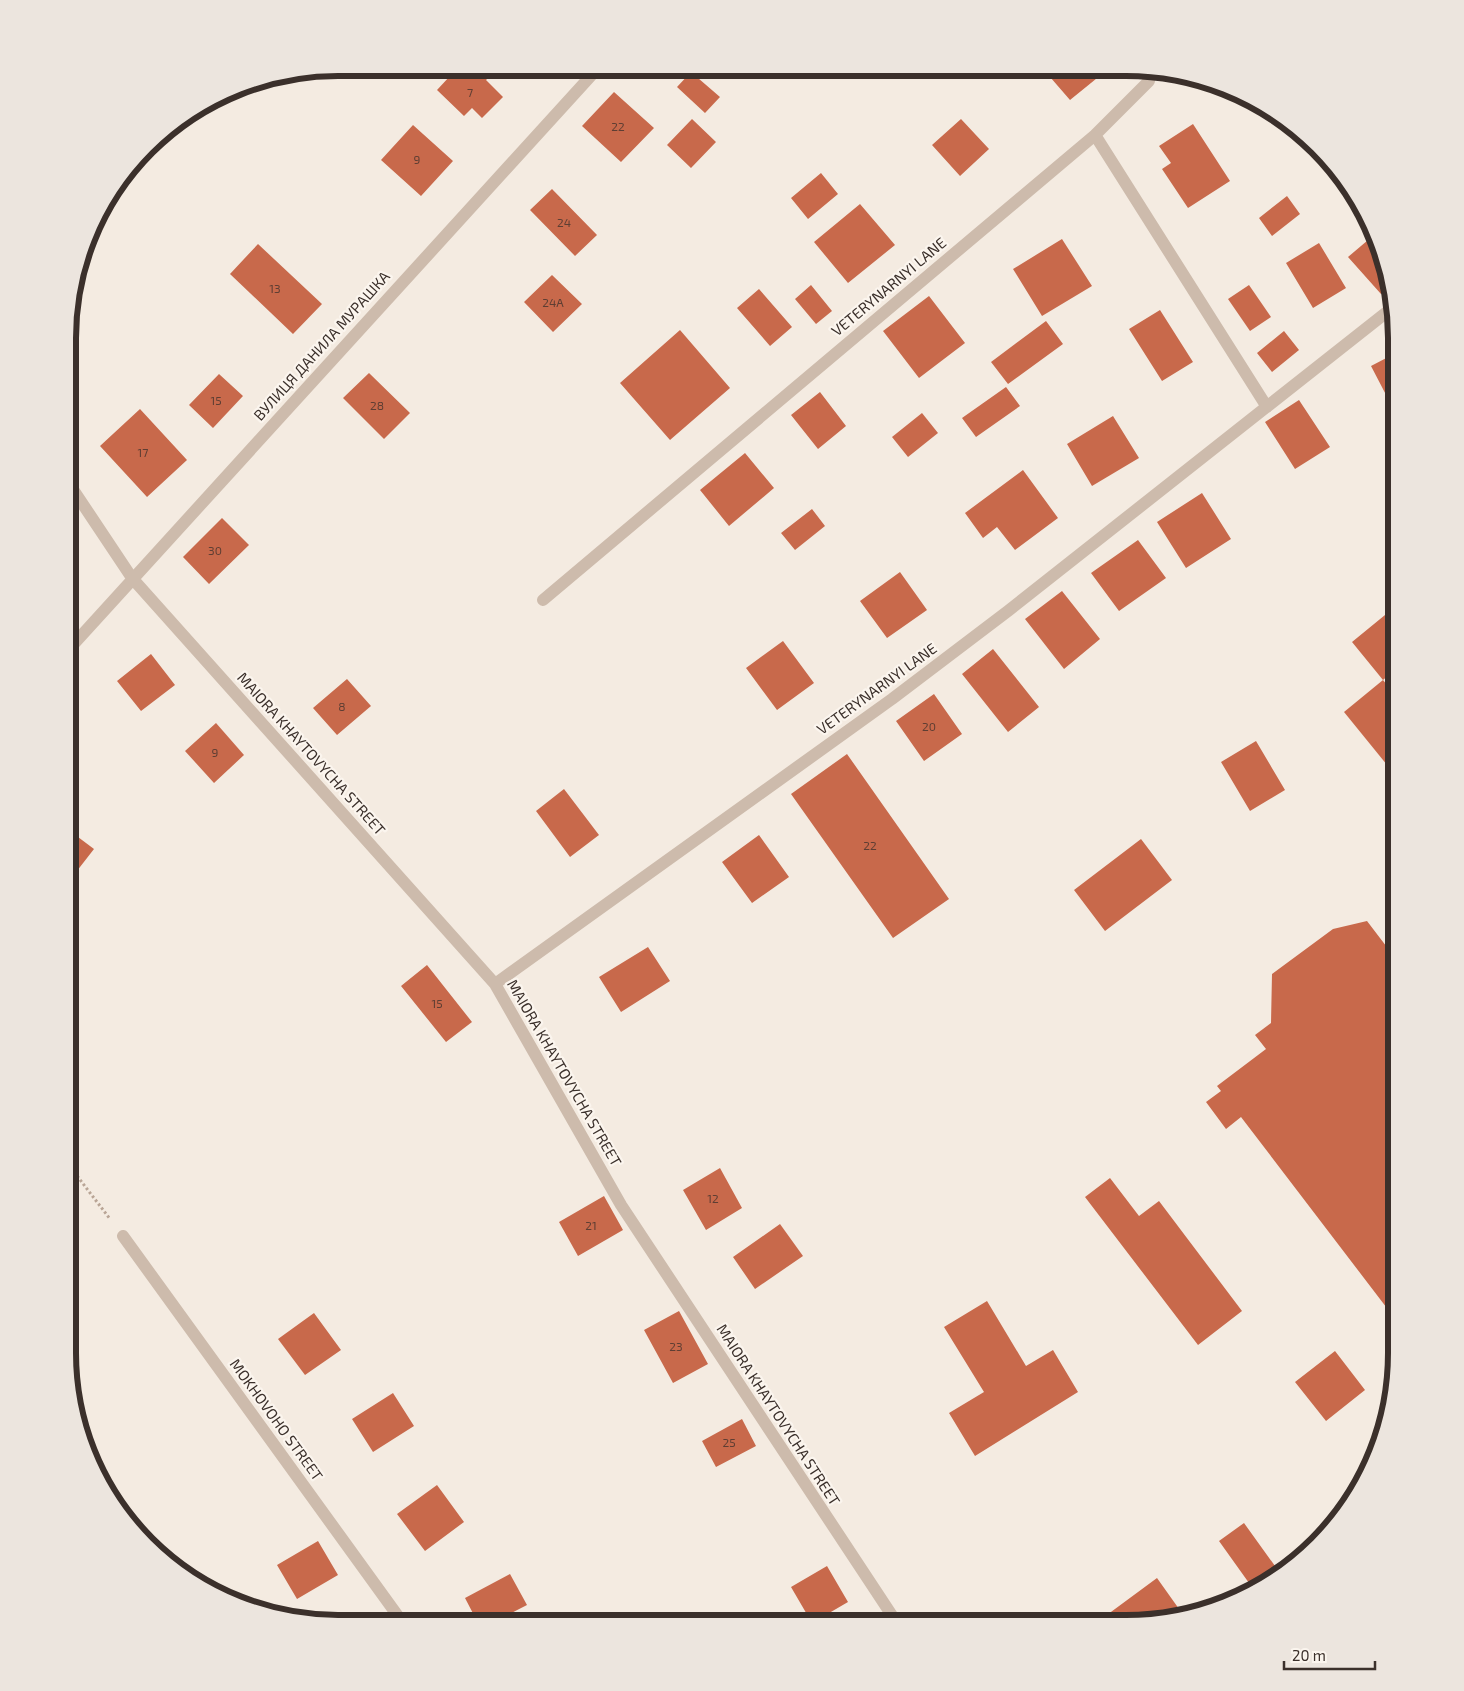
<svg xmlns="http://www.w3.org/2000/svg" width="1464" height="1691" viewBox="0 0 1464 1691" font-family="'Exo 2',sans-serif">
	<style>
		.building { fill: #c8694b }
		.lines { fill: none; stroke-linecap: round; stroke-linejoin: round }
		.path { stroke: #b9a596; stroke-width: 3; stroke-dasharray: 2.5 2.5; stroke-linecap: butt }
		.service { stroke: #cdbbac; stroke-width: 12 }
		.minor { stroke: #cdbbac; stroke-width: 12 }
		.labels { text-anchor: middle; stroke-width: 4.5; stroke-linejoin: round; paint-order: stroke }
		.number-label { font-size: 12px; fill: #5e3e33 }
		.street-label { font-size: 15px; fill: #3b302b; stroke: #fbf5ee }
		.rim { fill: none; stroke: #3b302b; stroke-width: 6 }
	</style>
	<rect width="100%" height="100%" fill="#f4ebe1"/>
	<path class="building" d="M445,68H498L486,80L503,97L482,118L472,108L464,116L437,90L450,76L443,70Z
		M1044,70H1107L1070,100Z
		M691,72L720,97L705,113L677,87Z
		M614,92L654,128L621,162L582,126Z
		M692,119L716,142L691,168L667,145Z
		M961,119L989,149L960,176L932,145Z
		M1193,124L1230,181L1188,208L1162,169L1171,163L1159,146Z
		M413,125L453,161L421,196L381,160Z
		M821,173L838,194L808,219L791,198Z
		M552,189L597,235L575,256L530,210Z
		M1287,196L1300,214L1272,236L1259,218Z
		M860,204L895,245L848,283L814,242Z
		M1374,235L1387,268L1390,287L1381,294L1348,257Z
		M1062,239L1092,286L1042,316L1013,269Z
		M1319,243L1346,288L1313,308L1286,263Z
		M258,244L322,304L293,334L230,274Z
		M552,275L582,304L553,332L524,302Z
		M811,285L832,311L816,324L795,299Z
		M1249,285L1271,317L1250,331L1228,299Z
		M759,289L792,327L770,346L737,308Z
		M929,296L965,343L919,378L883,331Z
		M1160,310L1193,362L1162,381L1129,329Z
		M1046,321L1063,344L1008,384L991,362Z
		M680,330L730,388L670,440L620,383Z
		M1284,331L1299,350L1272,372L1257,353Z
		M1394,354L1396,359V414L1371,366Z
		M369,373L410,413L384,439L343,398Z
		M219,374L243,396L213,428L189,405Z
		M1006,387L1020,406L976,437L962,418Z
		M820,392L846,426L818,449L791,415Z
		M1299,400L1330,447L1295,469L1265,422Z
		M140,409L187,460L147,497L100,446Z
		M922,413L938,433L908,457L892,437Z
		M1113,416L1139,458L1092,486L1067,444Z
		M745,453L774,488L729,526L700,490Z
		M1023,470L1058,518L1015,550L997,527L983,538L965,513Z
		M1202,493L1231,539L1186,568L1157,522Z
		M812,509L825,526L795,550L781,533Z
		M222,518L249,545L209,584L183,557Z
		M1138,540L1166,578L1119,611L1091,573Z
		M900,572L927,610L887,638L860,601Z
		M1062,591L1100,639L1064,669L1025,619Z
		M1396,606V669L1383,680L1352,642Z
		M783,641L814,683L777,710L746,668Z
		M993,649L1039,707L1008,732L962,674Z
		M151,654L175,685L141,711L117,681Z
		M347,679L371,706L337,735L313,708Z
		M1383,680L1396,696V776L1344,712Z
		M934,694L962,734L924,761L896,721Z
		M216,723L244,755L214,783L185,751Z
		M1256,741L1285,790L1250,811L1221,762Z
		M847,754L949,899L893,938L791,794Z
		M564,789L599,835L570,857L536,811Z
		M70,831L94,849L73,876L70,873Z
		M759,835L789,877L752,903L722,862Z
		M1141,839L1172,880L1105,931L1074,890Z
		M1367,921L1396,959V1320L1241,1117L1226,1129L1206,1102L1221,1091L1217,1086L1266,1049L1255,1035L1271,1023L1272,974L1333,929Z
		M648,947L670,981L621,1012L599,977Z
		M427,965L472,1022L446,1042L401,986Z
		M720,1168L742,1208L706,1230L683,1190Z
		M1110,1178L1139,1216L1159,1201L1242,1311L1198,1345L1085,1197Z
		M604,1196L623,1230L578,1256L559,1222Z
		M780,1224L803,1256L755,1289L733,1257Z
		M987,1301L1026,1366L1053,1350L1078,1392L975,1456L949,1413L984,1392L944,1327Z
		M679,1311L708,1364L673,1383L644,1330Z
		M314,1313L341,1350L305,1375L278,1339Z
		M1335,1351L1365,1390L1326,1421L1295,1382Z
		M393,1393L414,1426L373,1452L352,1419Z
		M742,1419L756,1446L716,1467L702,1441Z
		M437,1485L464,1522L425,1551L397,1514Z
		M1244,1523L1280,1573L1254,1590L1219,1541Z
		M318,1541L338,1575L297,1599L277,1565Z
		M827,1566L848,1602L812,1623L791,1587Z
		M510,1574L527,1605L492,1623H478L465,1598Z
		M1157,1578L1184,1616L1143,1623H1096Z"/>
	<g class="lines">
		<path class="path" d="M68,1164L110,1219"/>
		<path class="service" d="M1392,881L1396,888"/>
		<path class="minor" d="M1095,135L1267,407
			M72,488L132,578L495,984L621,1205L897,1623
			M543,600L1095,135L1149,81
			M71,647L598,68
			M495,984L892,699L1008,611L1392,308
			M123,1236L403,1623"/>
	</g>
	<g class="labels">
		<g class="number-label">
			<text x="470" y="97">7</text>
			<text x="618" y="131">22</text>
			<text x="417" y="164">9</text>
			<text x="564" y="227">24</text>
			<text x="275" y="293">13</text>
			<text x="553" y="307">24А</text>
			<text x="216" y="405">15</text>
			<text x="377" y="410">28</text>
			<text x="143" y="457">17</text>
			<text x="215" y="555">30</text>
			<text x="342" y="711">8</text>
			<text x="929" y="731">20</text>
			<text x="215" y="757">9</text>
			<text x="870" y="850">22</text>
			<text x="437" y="1008">15</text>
			<text x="713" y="1203">12</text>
			<text x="591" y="1230">21</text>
			<text x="676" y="1351">23</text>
			<text x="729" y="1447">25</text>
		</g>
		<g class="street-label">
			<text transform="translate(889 287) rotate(-40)" y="5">VETERYNARNYI LANE</text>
			<text transform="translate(322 346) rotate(-48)" y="5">ВУЛИЦЯ ДАНИЛА МУРАШКА</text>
			<text transform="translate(877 689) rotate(-36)" y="5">VETERYNARNYI LANE</text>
			<text transform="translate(311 754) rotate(48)" y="5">MAIORA KHAYTOVYCHA STREET</text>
			<text transform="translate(564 1073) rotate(60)" y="5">MAIORA KHAYTOVYCHA STREET</text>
			<text transform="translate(778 1415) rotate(57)" y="5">MAIORA KHAYTOVYCHA STREET</text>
			<text transform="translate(276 1420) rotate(54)" y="5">MOKHOVOHO STREET</text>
		</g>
	</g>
	<path d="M0 0H1464V1691H0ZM338 76H1126A262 262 0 0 1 1388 338V1353A262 262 0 0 1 1126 1615H338A262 262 0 0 1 76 1353V338A262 262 0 0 1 338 76Z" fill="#ece5de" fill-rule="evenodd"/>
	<path class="rim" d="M338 76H1126A262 262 0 0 1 1388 338V1353A262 262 0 0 1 1126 1615H338A262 262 0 0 1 76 1353V338A262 262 0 0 1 338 76Z"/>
	<path d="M1284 1661v8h91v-8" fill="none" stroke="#3b302b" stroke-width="2.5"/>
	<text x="1292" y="1661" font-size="15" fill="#3b302b" stroke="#fbf5ee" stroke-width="4" paint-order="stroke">20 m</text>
</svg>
